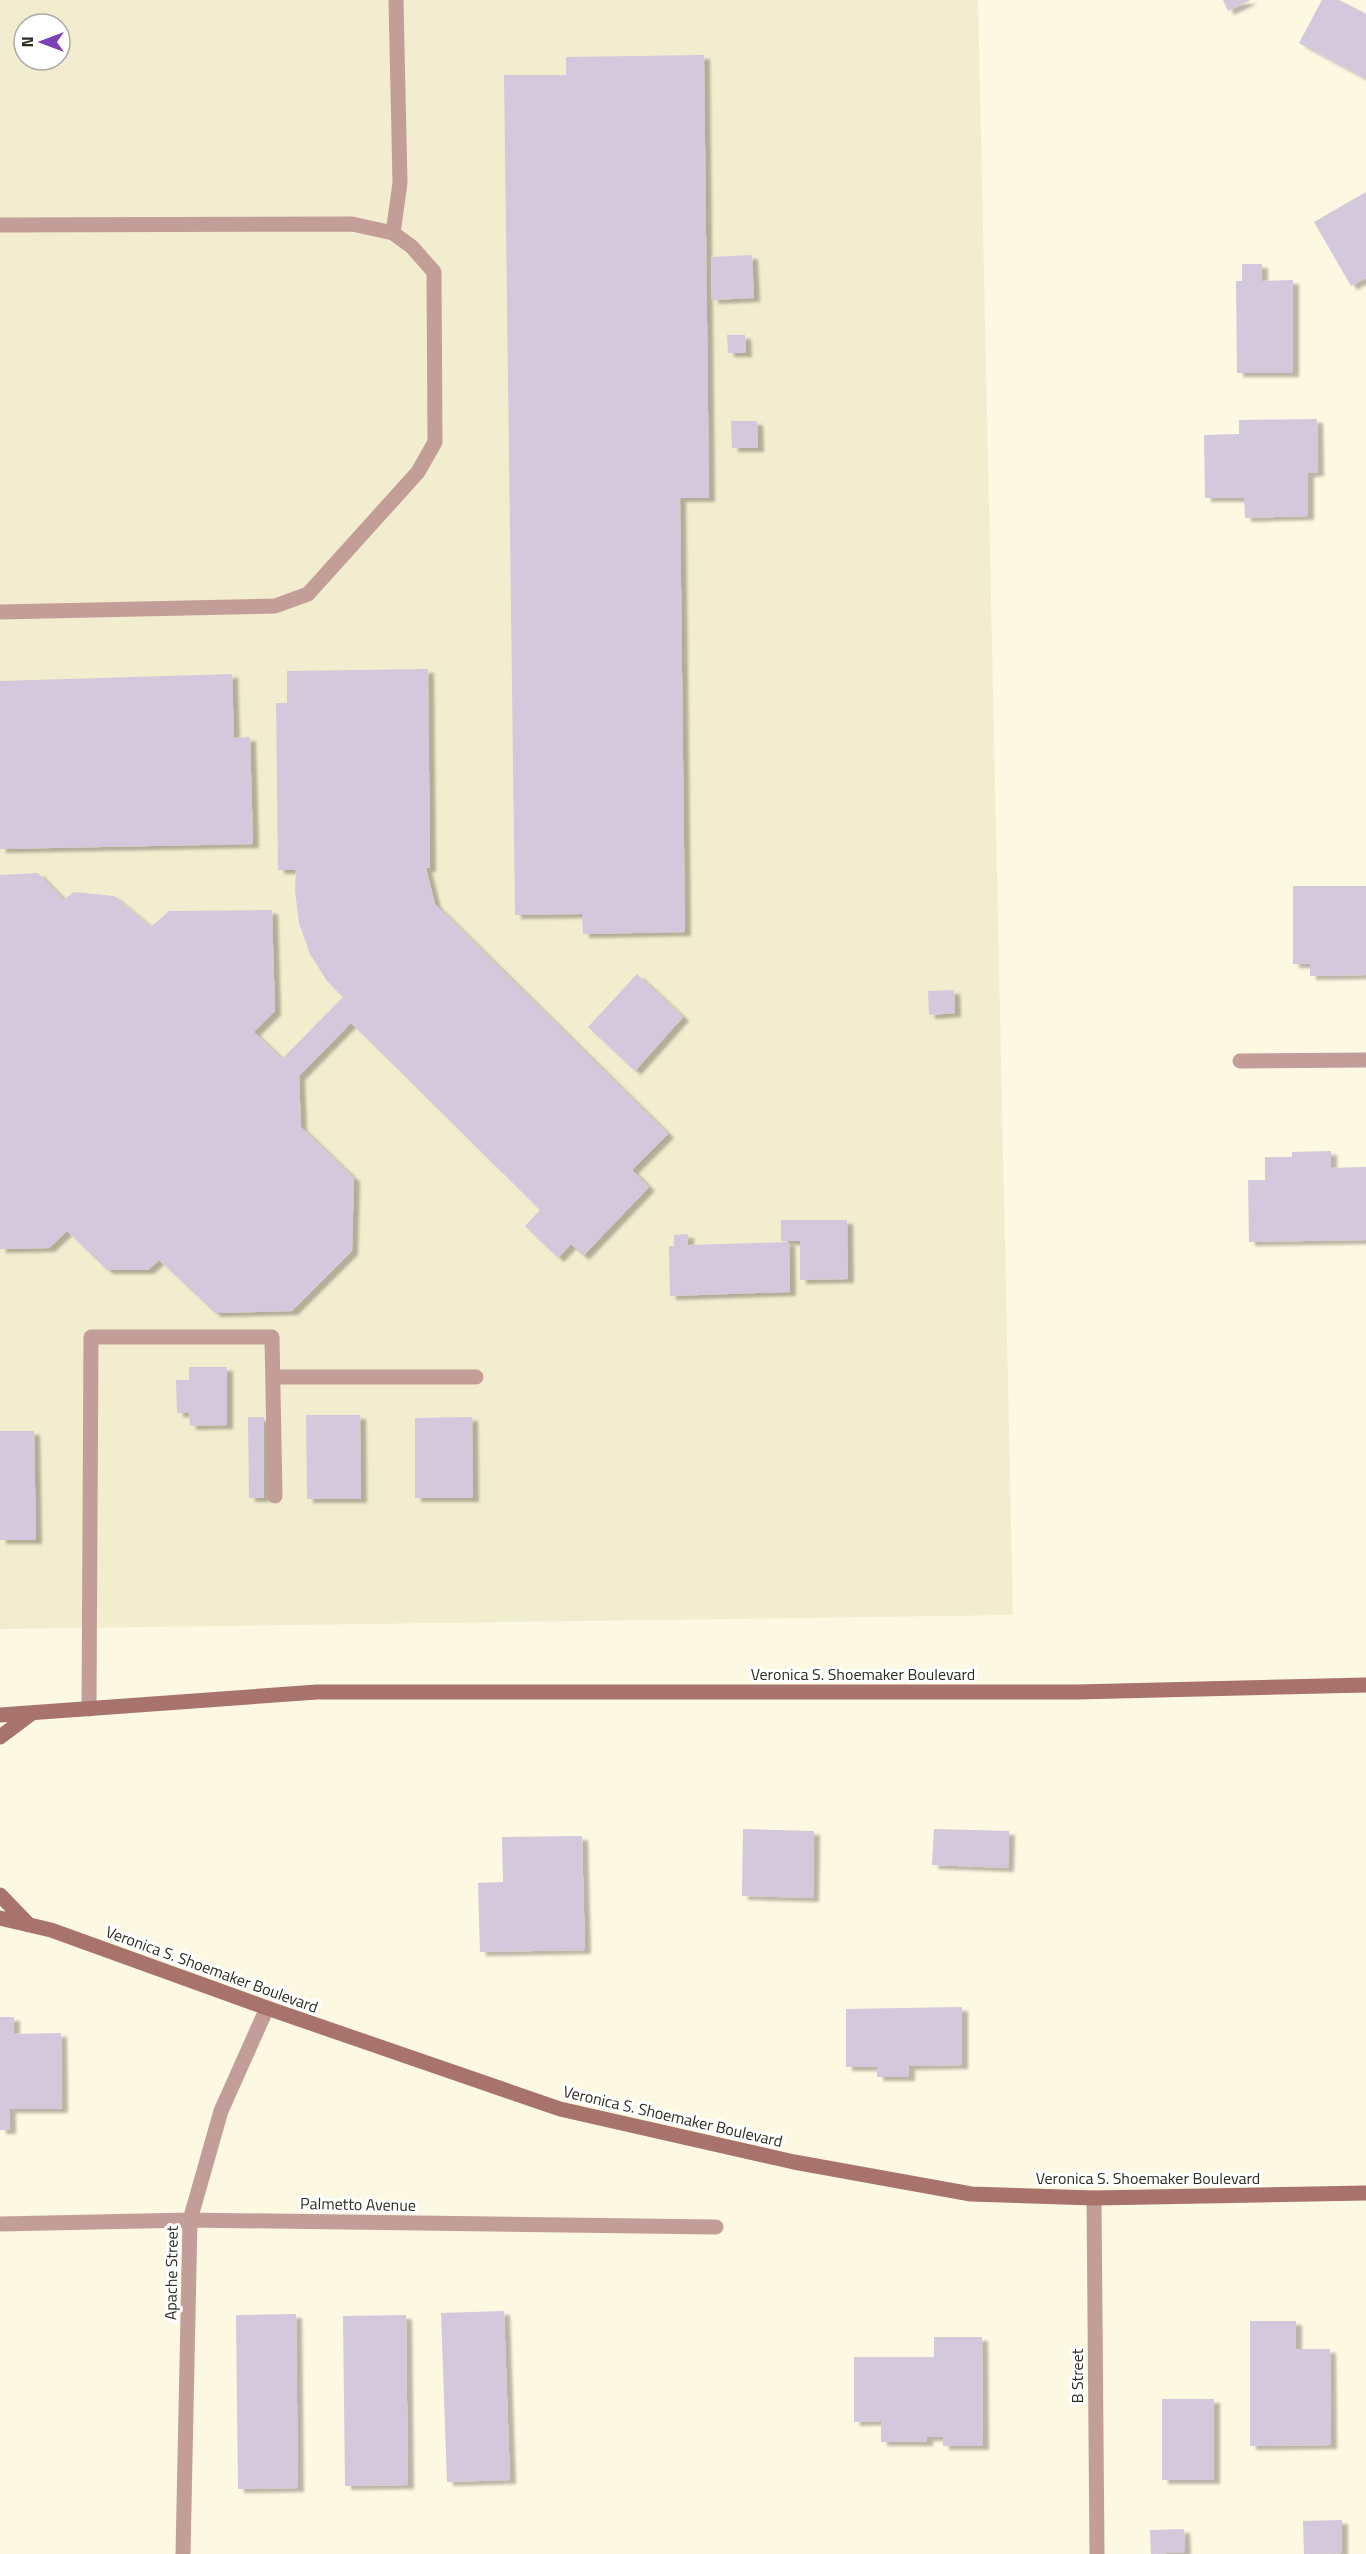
<svg xmlns="http://www.w3.org/2000/svg" width="1366" height="2554" viewBox="0 0 1366 2554" font-family="'Titillium Web',sans-serif">
	<style>
		.built { fill: #f2edce; fill-rule: evenodd }
		.building { fill: #d3c8dc; filter: url(#shadow) }
		.lines { fill: none; stroke-linecap: round; stroke-linejoin: round }
		.lane { stroke: #c39e98; stroke-width: 15 }
		.street { stroke: #c39e98; stroke-width: 15 }
		.secondary { stroke: #a7736a; stroke-width: 15 }
		.labels { text-anchor: middle; stroke-width: 6; stroke-linejoin: round; paint-order: stroke }
		.street-label { font-size: 16px; fill: #2d2b22; stroke: #fff }
	</style>
	<defs>
		<filter id="shadow"><feDropShadow dx="6" dy="4" stdDeviation="1.5" flood-color="#0004"/></filter>
	</defs>
	<rect width="100%" height="100%" fill="#fcf8e1"/>
	<path class="built" d="M0,0H978L1013,1615L0,1629ZM24,24H60V60H24Z"/>
	<path class="building" d="M1223,0H1251L1228,11Z
		M1322,0H1339L1366,14V79L1299,43Z
		M704,55L709,498H680L685,932L583,934L582,914L515,915L504,75H566V57Z
		M1366,192V278L1351,286L1314,222Z
		M752,255L754,298L712,300L711,257Z
		M1242,264H1262V281L1293,280V373H1237L1236,281H1242Z
		M727,335H745L746,353H728Z
		M1317,419L1318,472L1308,473V516L1245,518L1244,498H1205L1204,435L1239,434V420Z
		M731,421H757L758,448H732Z
		M428,669L430,868H426L435,904L668,1134L632,1170L649,1187L583,1256L571,1244L558,1258L525,1226L540,1210L351,1023L299,1076L301,1127L354,1178L352,1251L292,1311L215,1313L159,1260L148,1270H107L67,1231L49,1248L0,1249V875L38,873L64,900L73,892L114,896L151,927L169,911L272,910L275,1011L254,1032L282,1059L343,997L327,981L310,954L299,923L295,891L296,870H278L276,703H287V671Z
		M232,674L234,738L250,737L253,844L0,849V681Z
		M1293,886H1366V975L1310,976V964H1293Z
		M637,974L683,1017L635,1071L588,1027Z
		M954,990L955,1013L929,1015L928,991Z
		M1331,1151V1168L1366,1167V1240L1249,1242L1248,1180H1265V1157H1292V1152Z
		M781,1220H847L848,1279L800,1280V1241H781Z
		M688,1234V1245L789,1242L790,1292L670,1296L669,1246H674V1235Z
		M189,1367H227V1425L190,1426L189,1413H177L176,1380H189Z
		M306,1415H360L361,1499H307Z
		M248,1417H264V1498H249Z
		M472,1417L473,1498H415V1418Z
		M0,1431H34L36,1540H0Z
		M743,1829L814,1831L813,1898L742,1896Z
		M934,1829L1009,1831L1008,1868L932,1865Z
		M582,1836L585,1950L480,1952L478,1883L503,1882L502,1837Z
		M962,2007V2065L909,2066V2077H877V2067H846V2009Z
		M0,2017H14V2034L61,2033L62,2109H10V2130H0Z
		M504,2311L510,2480L447,2482L441,2313Z
		M296,2314L298,2488L238,2489L236,2315Z
		M406,2315L408,2485L345,2486L343,2316Z
		M1250,2321H1296V2349H1330L1331,2445L1250,2446Z
		M934,2337H982L983,2446H943V2437H927V2442H881V2421L854,2422V2357H934Z
		M1162,2399H1214V2480H1162Z
		M1342,2520V2553L1304,2554L1303,2521Z
		M1184,2529L1185,2552L1151,2554L1150,2530Z"/>
	<g class="lines">
		<path class="lane" d="M0,225L352,224L393,233L412,247L434,272L435,442L418,472L308,594L275,606L0,612
			M393,233L400,183L396,0
			M1240,1061L1366,1060
			M273,1377H476
			M89,1709L91,1337H272L275,1496"/>
		<path class="street" d="M1094,2198L1097,2554
			M0,2224L190,2220L716,2227
			M183,2554L190,2220L221,2111L267,2008"/>
		<path class="secondary" d="M0,1715L317,1692H1077L1366,1685
			M0,1737L32,1713
			M0,1895L29,1925
			M0,1918L51,1930L267,2008L560,2109L794,2162L971,2194L1094,2198L1366,2193"/>
	</g>
	<g class="labels">
		<g class="street-label">
			<text x="863" y="1680">Veronica S. Shoemaker Boulevard</text>
			<text transform="translate(212 1969) rotate(20)" y="6">Veronica S. Shoemaker Boulevard</text>
			<text transform="translate(673 2116) rotate(13)" y="6">Veronica S. Shoemaker Boulevard</text>
			<text x="1148" y="2184">Veronica S. Shoemaker Boulevard</text>
			<text transform="translate(358 2204) rotate(1)" y="6">Palmetto Avenue</text>
			<text transform="translate(171 2273) rotate(-89)" y="6">Apache Street</text>
			<text transform="translate(1077 2376) rotate(-90)" y="6">B Street</text>
		</g>
	</g>
	<g transform="translate(42 42) rotate(270)"><circle r="28" fill="#ffffff" stroke="#abaaa7" stroke-width="1.5"/>
	<path d="M0-4.5L10 22L0 15L-10 22Z" fill="#7d40b5"/>
	<text y="-9" font-size="16" font-weight="bold" text-anchor="middle" fill="#2d2b22">N</text>
	</g>
</svg>
